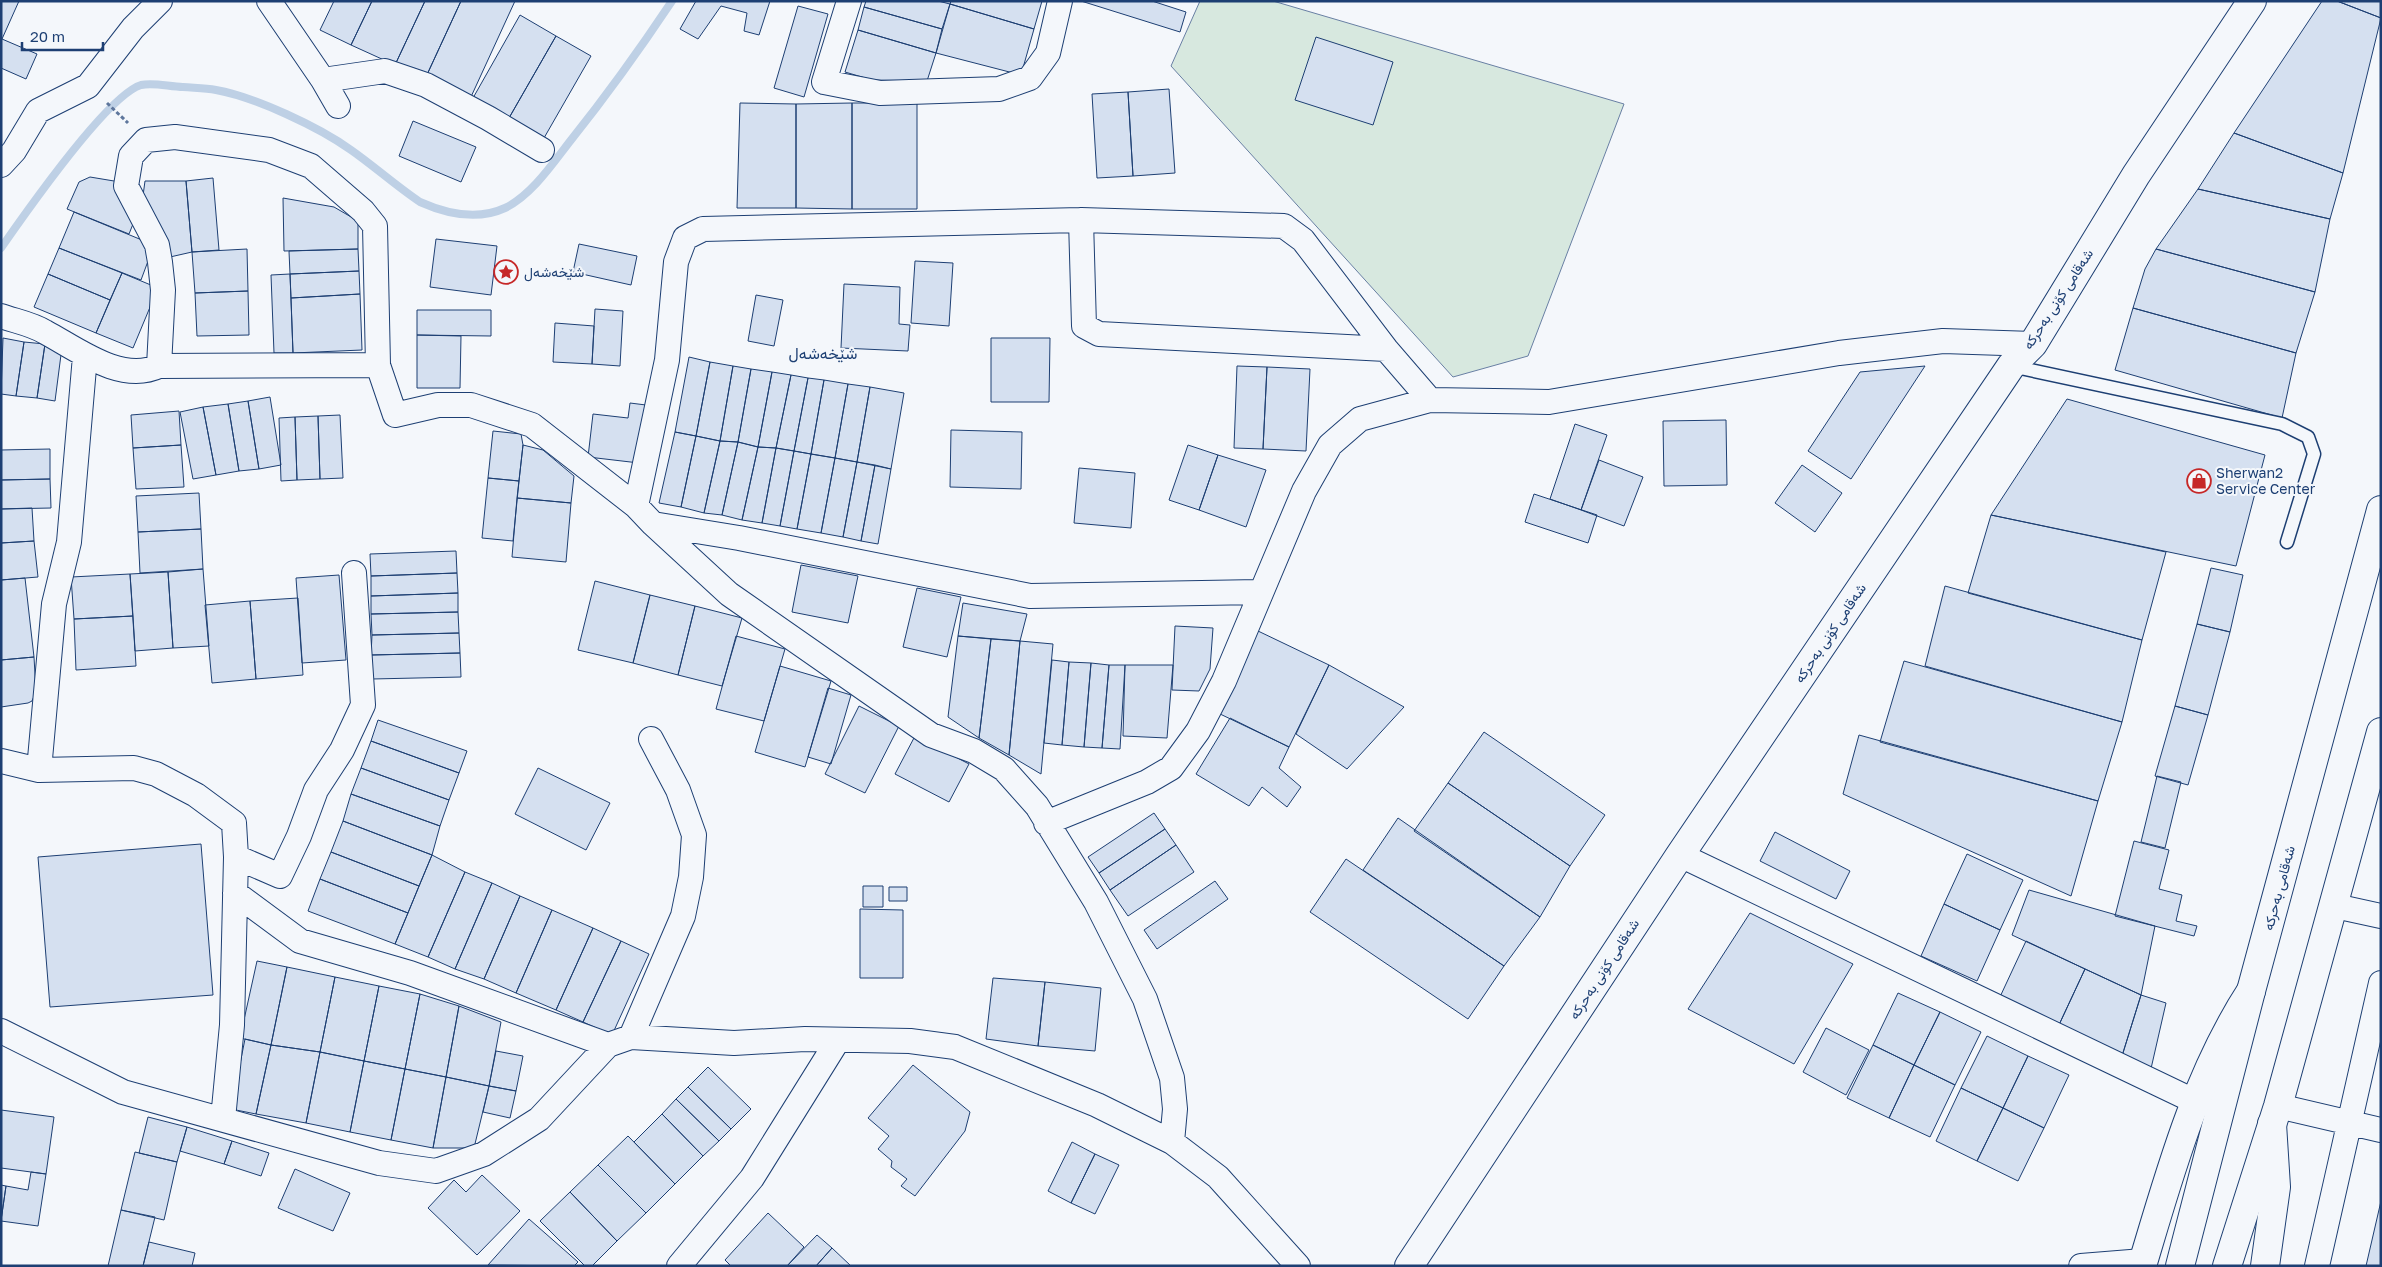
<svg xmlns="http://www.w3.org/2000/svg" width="2382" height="1267" viewBox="0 0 2382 1267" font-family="'Golos Text',Vazirmatn,sans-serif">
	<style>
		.green { fill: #d7e8df; stroke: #687fa3 }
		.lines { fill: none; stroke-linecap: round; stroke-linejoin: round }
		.stream { stroke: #bed0e5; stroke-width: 8 }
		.building { fill: #d5e0f0; stroke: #1d3f73 }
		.service-casing { stroke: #1d3f73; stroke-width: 15 }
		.minor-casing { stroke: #1d3f73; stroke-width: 26 }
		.tertiary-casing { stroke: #1d3f73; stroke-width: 30 }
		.primary-casing { stroke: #1d3f73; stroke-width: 30 }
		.motorway-casing { stroke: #1d3f73; stroke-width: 30 }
		.path { stroke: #5e769c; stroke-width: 3; stroke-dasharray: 4 2.5; stroke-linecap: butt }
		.service { stroke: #f4f7fb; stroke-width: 12 }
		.minor { stroke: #f4f7fb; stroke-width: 24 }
		.tertiary { stroke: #f4f7fb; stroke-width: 28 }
		.primary { stroke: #f4f7fb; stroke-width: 28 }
		.motorway { stroke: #f4f7fb; stroke-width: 28 }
		.labels { text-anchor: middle; stroke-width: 4; stroke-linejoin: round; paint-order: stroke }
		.poi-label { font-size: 14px; fill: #1d3f73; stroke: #f4f7fb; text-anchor: start }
		.street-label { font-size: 14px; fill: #1d3f73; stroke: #f4f7fb }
		.quarter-label { font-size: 16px; fill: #1d3f73; stroke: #f4f7fb }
	</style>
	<rect width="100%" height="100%" fill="#f4f7fb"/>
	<path class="green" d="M1200,1H1273L1624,104L1528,356L1453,377L1171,66Z"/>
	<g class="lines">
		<path class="stream" d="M1,248C24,215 108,95 141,85C154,82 170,87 183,87C194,88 205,88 216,90C255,97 319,127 351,150C374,166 396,186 420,202C447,214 477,221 505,208C532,195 553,163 571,140C607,95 640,49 672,1"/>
	</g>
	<path class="building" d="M1,1H19L2,39L37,54L26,79L1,68Z
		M334,1H372L351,45L320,30Z
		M372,1H425L395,65L351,45Z
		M425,1H461L425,79L395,65Z
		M461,1H515L470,99L425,79Z
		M696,1H770L759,35L744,31L747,13L721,6L698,39L680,29Z
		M866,1H938L950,4L942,29L864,7Z
		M951,1H1042L1034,29L950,4Z
		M1081,1H1152L1186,12L1180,32Z
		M2322,1H2337L2381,18L2343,173L2234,133Z
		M2337,1H2381V18Z
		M950,4L1034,29L1021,75L936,53Z
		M798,6L828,14L804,97L774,88Z
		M864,7L942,29L936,53L858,30Z
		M520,15L556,36L509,118L473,98Z
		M858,30L936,53L927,81L872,80L845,72Z
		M556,36L591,56L544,138L509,118Z
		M1316,37L1393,62L1373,125L1295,100Z
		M1169,89L1175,173L1133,176L1128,92Z
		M1128,92L1133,176L1097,178L1092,94Z
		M740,103L796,104V208H737Z
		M852,103H917V209H852Z
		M852,103V209L796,208V104Z
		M413,121L476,147L461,182L399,156Z
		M2234,133L2343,173L2330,219L2198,189Z
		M90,177L120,182L137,214L129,234L67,209L79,182Z
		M213,178L219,250L192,252L186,181Z
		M145,181H186L192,252L170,257L142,203Z
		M2198,189L2330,219L2315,292L2156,249Z
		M283,198L334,207L358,221V249L284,251Z
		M74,212L154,245L141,280L59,248Z
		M436,239L497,246L491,295L430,287Z
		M579,244L637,256L631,285L573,272Z
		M59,248L122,273L110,300L48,274Z
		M247,249L248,291L195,293L192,252Z
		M358,249L359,271L290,274L289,251Z
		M2156,249L2315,292L2296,353L2133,308L2145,269Z
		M915,261L953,263L949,326L911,323Z
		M359,271L360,294L291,298L290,274Z
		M122,273L158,288L133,348L96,333Z
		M48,274L110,300L96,333L34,307Z
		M290,274L293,353H274L271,275Z
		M844,284L900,287L899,324L910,325L908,351L841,348Z
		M248,291L249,335L197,336L195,293Z
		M360,294L362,350L293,353L291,298Z
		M756,295L783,300L774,346L748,341Z
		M2133,308L2296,353L2282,418L2115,370Z
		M595,309L623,311L620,366L592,364Z
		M417,310H491V336L417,335Z
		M555,323L594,326L592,364L553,362Z
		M417,335L461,336L460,388H417Z
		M3,338L24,342L16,396L1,394Z
		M991,338H1050L1049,402H991Z
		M24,342L45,344L37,398L16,396Z
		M45,344L62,347L55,401L37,398Z
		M689,357L710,362L696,436L675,432Z
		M710,362L733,366L720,441L696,436Z
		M733,366L751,369L738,442L720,441Z
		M1237,366L1267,367L1263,449L1234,448Z
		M1925,366L1851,479L1808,451L1860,372Z
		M1267,367L1310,369L1306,451L1263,449Z
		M751,369L772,372L758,447L738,442Z
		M772,372L791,375L776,448L758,447Z
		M791,375L808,378L794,451L776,448Z
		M808,378L824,380L811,454L794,451Z
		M824,380L848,384L835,458L811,454Z
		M848,384L870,387L857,462L835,458Z
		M870,387L904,393L891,469L857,462Z
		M270,397L281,465L259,469L248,401Z
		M2067,399L2265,455L2236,566L1991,515Z
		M248,401L259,469L239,471L228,404Z
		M630,403L646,405L639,463L588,457L593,414L628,418Z
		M228,404L239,471L216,475L203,407Z
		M203,407L216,475L193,479L180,412Z
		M179,411L181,445L133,448L131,415Z
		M340,415L343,478L320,479L318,416Z
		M318,416L320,479L297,480L295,417Z
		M295,417L297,480L281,481L279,418Z
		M1726,420L1727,485L1664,486L1663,421Z
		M1575,424L1607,435L1581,510L1550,499Z
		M951,430L1022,432L1021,489L950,487Z
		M493,431L521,434L523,445L519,481L488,478Z
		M675,432L696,436L681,507L659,503Z
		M696,436L720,441L704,513L681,507Z
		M720,441L738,442L722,515L704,513Z
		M738,442L758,447L742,520L722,515Z
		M181,445L184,487L136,489L133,448Z
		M523,445L543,450L574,476L571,503L517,498Z
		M1188,445L1218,455L1199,510L1169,500Z
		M758,447L776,448L762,523L742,520Z
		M776,448L794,451L780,526L762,523Z
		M50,449V479L1,480V450Z
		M794,451L811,454L797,529L780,526Z
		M811,454L835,458L821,533L797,529Z
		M1218,455L1266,470L1246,527L1199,510Z
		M835,458L857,462L843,537L821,533Z
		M1599,460L1643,477L1624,526L1581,510Z
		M857,462L875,465L861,541L843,537Z
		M875,465L891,469L878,544L861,541Z
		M1802,465L1842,493L1815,532L1775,503Z
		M1079,468L1135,473L1131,528L1074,523Z
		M488,478L519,481L513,541L482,538Z
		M50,479L51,508L1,509V480Z
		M199,493L201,529L138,532L136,496Z
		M1534,494L1597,515L1588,543L1525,522Z
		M517,498L571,503L566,562L512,557Z
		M32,508L34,541L1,543V509Z
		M1991,515L2166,552L2142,640L1968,593Z
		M201,529L203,569L140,573L138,532Z
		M34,541L38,577L1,580V543Z
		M456,551L457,573L371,576L370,554Z
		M801,565L858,576L848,623L792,612Z
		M2211,568L2243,575L2230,632L2197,624Z
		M203,569L209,646L173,648L168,572Z
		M168,572L173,648L135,651L130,574Z
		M457,573L458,593L371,596V576Z
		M130,574L133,616L74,619L71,577Z
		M339,575L346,660L302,663L296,578Z
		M25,578L34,657L1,660V580Z
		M595,581L650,595L633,663L578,650Z
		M1945,586L2142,640L2122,722L1925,666Z
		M917,588L961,597L947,657L903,647Z
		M458,593V612L371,614V596Z
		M650,595L695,606L678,675L633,663Z
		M298,598L303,675L256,679L250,601Z
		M250,601L256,679L212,683L205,605Z
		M963,603L1027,614L1020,641L958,636Z
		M695,606L742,618L722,686L678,675Z
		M458,612L459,633L372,635L371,614Z
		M133,616L136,666L76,670L74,619Z
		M2197,624L2230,632L2208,715L2175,706Z
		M1175,626L1213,628L1210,669L1199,691L1172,690Z
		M1258,631L1329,665L1289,747L1218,713Z
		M459,633L460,653L371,655L372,635Z
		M736,636L785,649L764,721L716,709Z
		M958,636L991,639L979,738L948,717Z
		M991,639L1020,641L1009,755L979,738Z
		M1020,641L1053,644L1041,774L1009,755Z
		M460,653L461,677L372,679L371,655Z
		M34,657L36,692L32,701L28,703L1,707V660Z
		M1052,660L1069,662L1062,745L1044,743Z
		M1904,661L2122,722L2098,801L1880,742Z
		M1069,662L1091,663L1084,747L1062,745Z
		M1091,663L1109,665L1102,748L1084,747Z
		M1109,665H1125L1120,749L1102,748Z
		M1125,665H1173L1167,738L1123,736Z
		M1329,665L1404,707L1347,769L1296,734Z
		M780,666L831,681L805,767L755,752Z
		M828,688L851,695L831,764L808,757Z
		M859,706L899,726L865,793L825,774Z
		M2175,706L2208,715L2188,785L2155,776Z
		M1230,718L1289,747L1279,768L1301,787L1287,807L1262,787L1249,806L1196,774Z
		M378,720L467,751L459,773L371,741Z
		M1484,732L1605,815L1570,866L1448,783Z
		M1859,735L2098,801L2071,896L1843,794Z
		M915,736L969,764L949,802L895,774Z
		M371,741L459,773L449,800L361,768Z
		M361,768L449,800L440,826L351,794Z
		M538,768L610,803L586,850L515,814Z
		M2157,776L2181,782L2165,848L2141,842Z
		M1448,783L1570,866L1540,917L1414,831Z
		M351,794L440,826L432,855L343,821Z
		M1154,813L1165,829L1099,873L1088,857Z
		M1398,818L1540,917L1504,966L1363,870Z
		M343,821L432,855L419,886L331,852Z
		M1165,829L1176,845L1110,890L1099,873Z
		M1775,832L1850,871L1836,899L1760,861Z
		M2134,841L2169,850L2159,889L2182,895L2176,921L2197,926L2194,936L2115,916Z
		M201,844L213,995L50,1007L38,857Z
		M1176,845L1194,872L1128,916L1110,890Z
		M331,852L419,886L408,913L320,879Z
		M1967,854L2023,880L2000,930L1944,904Z
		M432,855L465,872L428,957L395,944Z
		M1346,859L1504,966L1468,1019L1310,912Z
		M465,872L492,883L455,969L428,957Z
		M320,879L408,913L395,944L308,911Z
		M1215,881L1228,899L1157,949L1144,930Z
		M492,883L520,896L484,979L455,969Z
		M863,886H883V907H863Z
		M889,887H907V901H889Z
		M2029,890L2155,926L2141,995L2012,935Z
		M520,896L552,910L516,993L484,979Z
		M1944,904L2000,930L1977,981L1921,956Z
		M860,909L903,910V978H860Z
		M552,910L593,928L556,1010L516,993Z
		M1750,913L1853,964L1794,1064L1688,1009Z
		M593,928L621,941L583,1022L556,1010Z
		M621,941L649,954L612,1035L583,1022Z
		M2026,941L2085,969L2058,1027L1999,999Z
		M257,961L287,967L271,1045L240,1038Z
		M287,967L335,977L320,1052L271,1045Z
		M2085,969L2141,995L2122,1056L2058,1027Z
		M335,977L379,986L364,1061L320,1052Z
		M993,978L1045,982L1038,1046L986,1039Z
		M1045,982L1101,988L1095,1051L1038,1046Z
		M379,986L420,994L405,1069L364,1061Z
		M1898,993L1940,1012L1914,1065L1873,1045Z
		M420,994L459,1006L446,1077L405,1069Z
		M2141,995L2166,1003L2150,1073L2122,1056Z
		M459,1006L501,1022L489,1086L446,1077Z
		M1940,1012L1981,1032L1955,1085L1914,1065Z
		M1826,1028L1869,1050L1846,1095L1803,1072Z
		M1987,1036L2028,1056L2003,1108L1961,1088Z
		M245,1039L271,1045L256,1114L231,1109Z
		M271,1045L320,1052L306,1123L256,1114Z
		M1873,1045L1914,1065L1889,1118L1847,1098Z
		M496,1051L523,1056L516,1091L489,1086Z
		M320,1052L364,1061L350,1132L306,1123Z
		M2028,1056L2069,1075L2044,1128L2003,1108Z
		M364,1061L405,1069L391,1140L350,1132Z
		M913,1065L970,1112L965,1131L915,1196L901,1186L907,1179L891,1167L892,1161L878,1149L889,1136L868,1118Z
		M1914,1065L1955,1085L1930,1137L1889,1118Z
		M708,1067L751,1109L731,1129L688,1087Z
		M405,1069L446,1077L433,1148L391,1140Z
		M446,1077L489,1086L474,1148H433Z
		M489,1086L516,1091L510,1118L483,1112Z
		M688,1087L731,1129L719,1141L676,1099Z
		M1961,1088L2003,1108L1977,1161L1936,1141Z
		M676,1099L719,1141L703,1156L662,1114Z
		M2003,1108L2044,1128L2018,1181L1977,1161Z
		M1,1110L54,1117L46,1174L1,1168Z
		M662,1114L703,1156L675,1184L634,1142Z
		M148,1117L187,1127L177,1162L139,1153Z
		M187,1127L232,1141L224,1164L180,1151Z
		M628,1136L675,1184L646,1213L598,1165Z
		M232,1141L269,1153L261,1176L224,1164Z
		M1072,1142L1095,1154L1071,1203L1048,1191Z
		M135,1152L177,1162L164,1220L121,1210Z
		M1095,1154L1119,1165L1095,1214L1071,1203Z
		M598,1165L646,1213L617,1241L570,1192Z
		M295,1169L350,1193L333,1231L278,1208Z
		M31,1172L46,1174L38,1226L1,1221L6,1186L28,1190Z
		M482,1175L520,1211L477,1255L428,1208L454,1180L466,1192Z
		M1,1185L6,1186L1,1220Z
		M570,1192L617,1241L592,1266H585L540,1221Z
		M2381,1201V1266H2366Z
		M121,1210L155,1217L143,1266H108Z
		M768,1213L804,1247L787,1266H731L725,1260Z
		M529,1219L578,1262L574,1266L488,1265Z
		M817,1235L832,1248L816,1266H787Z
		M149,1242L195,1253L192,1266H143Z
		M832,1248L851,1266H816Z"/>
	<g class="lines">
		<g class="service-casing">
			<path id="service" d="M2011,366L2282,424L2308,437L2314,454L2287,542"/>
		</g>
		<g class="minor-casing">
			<path id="minor" d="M269,1L323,80L338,106
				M849,1L824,82L880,93L999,89L1030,78L1048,53L1060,1
				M323,80L385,71L426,85L488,118L542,150
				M1,165L14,151L38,111L88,86L133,28L160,1
				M1081,220L1084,326L1099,334L1386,349
				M1,316C15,321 32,324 45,332C77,349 121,384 159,366L378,365
				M159,366L163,290L160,262L157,245L126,186L131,156L146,140L175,137L269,150L311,166L363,211L375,226L378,365L395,415L438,405H471L532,425L636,506L653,524L729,594L931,735L974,751L1004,769L1037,806L1096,902L1145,999L1172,1078L1175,1109L1172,1142
				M636,506L667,360L676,262L685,238L703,229L1081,220L1284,226L1303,240L1386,349L1430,400
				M653,524L739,538L1030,596L1259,592
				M1,761L39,770L134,768L156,774L196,795L234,823L236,857L232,1025L223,1119
				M39,770L54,604L69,542L85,356
				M1046,823L1147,782L1171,768L1198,731L1224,681L1304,491L1330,445L1360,419L1430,400L1549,402L1839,353L1943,341L2033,344
				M1680,855L2196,1102
				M236,857L280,876L299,836L316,790L342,750L363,705L354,573
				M235,893L300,941L410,973L608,1045
				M2335,906L2381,916
				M1,1031L123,1092L379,1163L436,1171L484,1154L539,1119L608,1045L631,1037L734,1043L805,1039L910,1041L955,1047L1097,1105L1172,1142L1218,1177L1298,1266
				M631,1037L683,916L691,877L694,835L678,790L651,739
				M2278,1106L2381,1130
				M679,1266L752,1178L838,1040
				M2081,1266L2143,1261
				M2317,1266L2381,983"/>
		</g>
		<g class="tertiary-casing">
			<path id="tertiary" d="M1409,1266L1680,855L2011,366L2033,344L2136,175L2252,1"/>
		</g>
		<g class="primary-casing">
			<path id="primary" d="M2180,1266L2251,991L2381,510
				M2227,1266L2278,1106L2381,732"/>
		</g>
		<g class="motorway-casing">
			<path id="motorway" d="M2142,1266C2170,1172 2197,1074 2251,991
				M2265,1266L2276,1187L2272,1124"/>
		</g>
		<path class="path" d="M107,103L128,123"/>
		<use href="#service" class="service"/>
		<use href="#minor" class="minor"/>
		<use href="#tertiary" class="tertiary"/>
		<use href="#primary" class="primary"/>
		<use href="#motorway" class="motorway"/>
	</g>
	<defs>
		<g id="sight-ring" transform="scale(1.25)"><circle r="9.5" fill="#f4f7fb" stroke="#c62828" stroke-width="1.5"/><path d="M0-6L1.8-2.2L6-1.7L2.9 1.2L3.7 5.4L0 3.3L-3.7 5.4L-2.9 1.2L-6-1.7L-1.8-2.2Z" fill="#c62828"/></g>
		<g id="shop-ring" transform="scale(1.25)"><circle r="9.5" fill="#f4f7fb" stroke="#c62828" stroke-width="1.5"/><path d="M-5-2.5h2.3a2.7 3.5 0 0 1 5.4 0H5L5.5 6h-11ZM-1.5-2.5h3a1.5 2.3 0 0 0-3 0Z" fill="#c62828"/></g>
	</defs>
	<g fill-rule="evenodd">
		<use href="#sight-ring" x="506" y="272"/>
		<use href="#shop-ring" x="2199" y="481"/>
	</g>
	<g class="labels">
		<g class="poi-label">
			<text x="524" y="277">شێخه‌شه‌ل</text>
			<text x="2216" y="478">Sherwan2<tspan x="2216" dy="16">Service Center</tspan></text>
		</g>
		<g class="street-label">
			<text transform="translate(2058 299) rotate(-57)" y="5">شەقامی کۆنی بەحرکە</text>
			<text transform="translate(1830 633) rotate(-56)" y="5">شەقامی کۆنی بەحرکە</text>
			<text transform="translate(2279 888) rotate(-75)" y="5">شەقامی بەحرکە</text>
			<text transform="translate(1604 969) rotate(-57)" y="5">شەقامی کۆنی بەحرکە</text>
		</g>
		<g class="quarter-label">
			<text x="823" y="359">شێخەشەل</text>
		</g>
	</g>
	<rect width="2382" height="1267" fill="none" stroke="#1d3f73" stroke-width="5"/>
	<path d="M22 42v8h81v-8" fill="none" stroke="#1d3f73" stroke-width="2.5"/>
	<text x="30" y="42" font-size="15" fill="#1d3f73" stroke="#f4f7fb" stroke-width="4" paint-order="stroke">20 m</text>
</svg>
